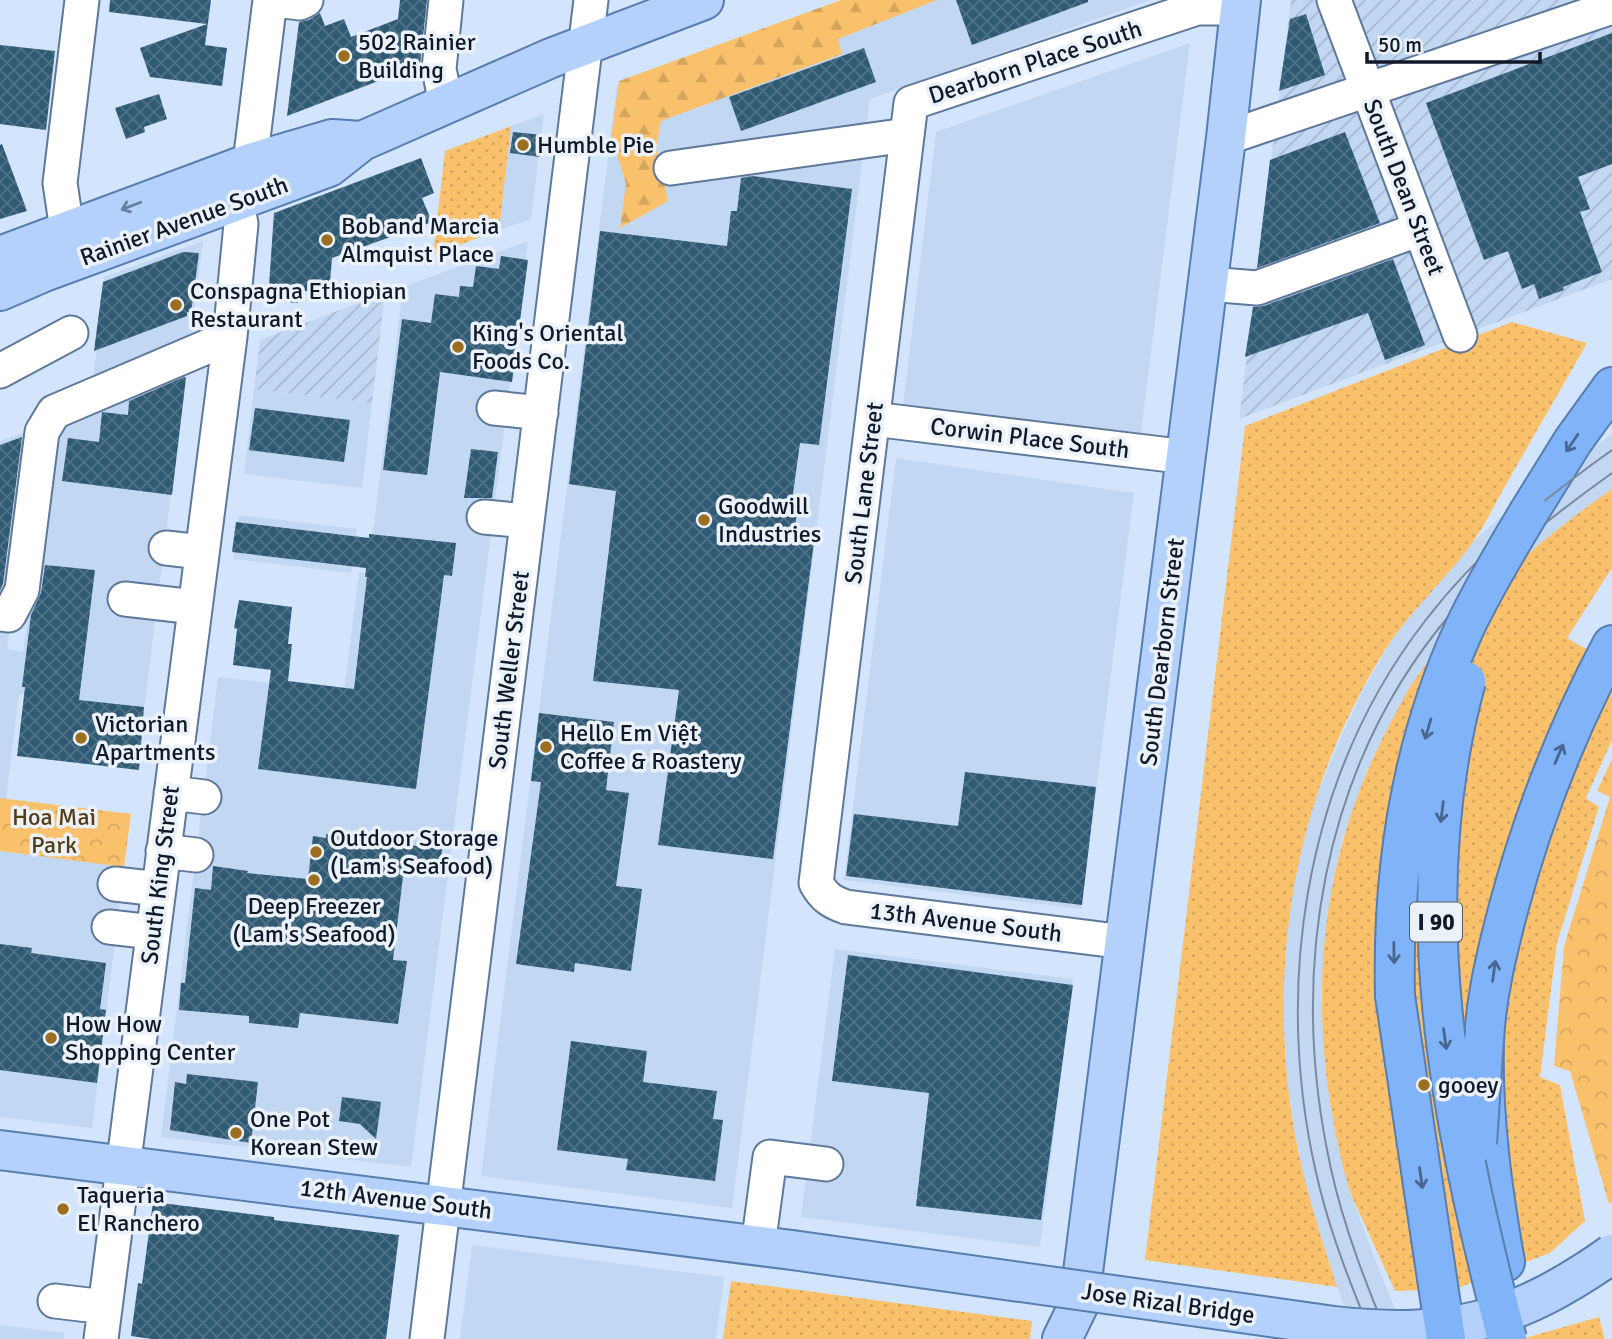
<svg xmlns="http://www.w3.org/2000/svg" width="1612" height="1339" viewBox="0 0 1612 1339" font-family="Signika,sans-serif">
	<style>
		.built { fill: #c2d7f2 }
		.industrial { fill: url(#industrial-furrows) }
		.grass { fill: url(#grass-dots) }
		.forest { fill: url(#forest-firs) }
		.park { fill: url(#park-crowns) }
		.building { fill: url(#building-cross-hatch) }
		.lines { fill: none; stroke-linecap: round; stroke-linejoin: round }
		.minor-casing { stroke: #5e789b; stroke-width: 37 }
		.major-casing { stroke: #587daf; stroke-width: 42 }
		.highway-casing { stroke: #587daf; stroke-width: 42 }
		.minor { stroke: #fff; stroke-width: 33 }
		.major { stroke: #b3d1fb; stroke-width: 38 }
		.highway { stroke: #80b3f8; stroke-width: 38 }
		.tram { stroke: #7b899d; stroke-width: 2 }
		.major-bridge-casing { stroke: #587daf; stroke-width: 42; stroke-linecap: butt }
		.highway-bridge-casing { stroke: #587daf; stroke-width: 42; stroke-linecap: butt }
		.major-bridge { stroke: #b3d1fb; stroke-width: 38 }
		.highway-bridge { stroke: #80b3f8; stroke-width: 38 }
		.oneway { stroke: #697e9c }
		.oneway2 { stroke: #486690 }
		.poi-dot { fill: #9c6e1f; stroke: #ebf1f9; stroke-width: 2.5 }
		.labels { text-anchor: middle; stroke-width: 7; stroke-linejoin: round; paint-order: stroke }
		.shield { fill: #ebf1f9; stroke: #515a66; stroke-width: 2 }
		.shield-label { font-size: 23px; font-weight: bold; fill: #0f1927 }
		.poi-label { font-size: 24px; fill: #0f1927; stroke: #ebf1f9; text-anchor: start }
		.street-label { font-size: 24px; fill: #0f1927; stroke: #ebf1f9 }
		.park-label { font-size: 24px; fill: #543c15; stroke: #ebf1f9 }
	</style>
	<defs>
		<pattern id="industrial-furrows" width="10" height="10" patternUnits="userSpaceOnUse" patternTransform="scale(1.75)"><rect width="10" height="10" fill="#c2d7f2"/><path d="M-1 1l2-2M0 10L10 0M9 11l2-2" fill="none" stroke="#a6b8d0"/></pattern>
		<pattern id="grass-dots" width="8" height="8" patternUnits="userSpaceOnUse" patternTransform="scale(1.75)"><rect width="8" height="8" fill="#fac16d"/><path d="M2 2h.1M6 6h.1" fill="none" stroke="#d5a55e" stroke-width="1.8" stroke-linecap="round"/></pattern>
		<pattern id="forest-firs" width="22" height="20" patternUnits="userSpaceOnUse" patternTransform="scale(1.75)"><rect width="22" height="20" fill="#fac16d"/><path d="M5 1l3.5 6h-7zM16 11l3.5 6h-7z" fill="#d5a55e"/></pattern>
		<pattern id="park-crowns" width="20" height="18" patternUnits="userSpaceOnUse" patternTransform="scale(1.75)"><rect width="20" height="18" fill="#fac16d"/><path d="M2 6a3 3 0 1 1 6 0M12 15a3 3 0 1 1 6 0" fill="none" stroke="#d5a55e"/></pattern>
		<pattern id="building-cross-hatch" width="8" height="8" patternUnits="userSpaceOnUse" patternTransform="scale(1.75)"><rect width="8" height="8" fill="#2f5a73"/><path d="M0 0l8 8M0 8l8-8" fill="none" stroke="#517286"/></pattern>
	</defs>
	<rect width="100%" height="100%" fill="#d3e5fd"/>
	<path class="built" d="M852,0H1151L870,99L732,1208L481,1176L617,86Z
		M1190,43L1140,440L903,406L936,132Z
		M544,114L531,219L499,230L511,126Z
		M203,241L190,346L93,382L104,277Z
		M528,241L411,1167L161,1137L218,677L344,692L359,572L368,573L403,287Z
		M186,373L144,710L19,694L6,799L0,798V441L35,429L7,649L23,652L53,422Z
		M254,389L372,403L362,488L244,474Z
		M1612,434V489L1582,510L1419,672L1367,770L1342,840L1326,925L1321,995L1325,1062L1333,1122L1350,1192L1379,1270L1408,1339H1358L1337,1287L1308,1195L1295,1135L1288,1086L1283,1015L1284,960L1289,908L1298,858L1314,803L1337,746L1363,690L1394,636L1472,543L1516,503Z
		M896,458L1134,493L1081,909L844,880Z
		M239,515L357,529L351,573L233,559Z
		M0,851L124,867L92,1128L0,1117Z
		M835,949L1073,979L1040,1247L801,1217Z
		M472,1245L724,1277L716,1339H460Z
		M0,1325L65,1333L64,1339H0Z"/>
	<path class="industrial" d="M1291,0H1612V279L1239,419Z
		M385,293L372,403L254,389L260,340Z"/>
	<path class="grass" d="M511,126L499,230L433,255L445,151Z
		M1512,322L1587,343C1561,389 1534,435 1508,481C1496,502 1485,525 1471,545C1447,576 1420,603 1396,634C1384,650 1373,670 1363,688C1289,825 1268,982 1295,1134C1304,1186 1321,1237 1337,1287L1145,1260L1245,426Z
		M1612,489V568L1567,638L1612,664V740L1586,798L1599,807L1557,943L1540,1077L1560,1085L1585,1221L1550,1253L1455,1289L1395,1291C1385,1268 1374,1246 1364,1223C1359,1212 1353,1201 1349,1189C1305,1033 1312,870 1389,726C1399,707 1408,688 1421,671C1471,599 1540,539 1612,489Z
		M731,1281L1032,1321L1030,1339H723Z
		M1599,1317L1605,1339H1521Z"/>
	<path class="forest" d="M841,0H937L838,39L842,54L661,121L656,148L668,201L620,228L626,183L611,137L619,81Z"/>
	<path class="park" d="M1612,759V1202L1609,1204L1570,1071L1554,1066L1564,946L1610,797L1597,791Z
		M0,798L131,814L124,867L0,851Z"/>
	<path class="building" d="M110,0H211L205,45L227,48L222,86L150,77L140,48L207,24L109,12Z
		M400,0H427L420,65L287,116L299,22L309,20L320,13L325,26L344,19L351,37L398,19Z
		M956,0H1088V2L972,45Z
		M1306,14L1325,75L1279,91L1290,19Z
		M1612,33V164L1578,177L1590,209L1580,212L1602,272L1563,287L1564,290L1539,299L1534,284L1522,289L1508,251L1484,260L1426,103Z
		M0,45L55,51L46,130L0,124Z
		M864,48L876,82L741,131L729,97Z
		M159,94L167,119L144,127L145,132L126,139L115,108Z
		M513,132L543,135L540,157L510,153Z
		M1345,132L1380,223L1257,268L1270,160Z
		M2,144L27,211L0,219V145Z
		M421,158L434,193L422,198L432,222L332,258L329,295L299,290L298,303L268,300L274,213Z
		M752,176L852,189L819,445L800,443L791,508L797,509L795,532L815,534L773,859L658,845L679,690L593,681L616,491L569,484L600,231L727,246L731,211H737L741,178Z
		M183,252L199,253L191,313L187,312V316L94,351L103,282Z
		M501,256L528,260L512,382L440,372L427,475L383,470L402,319L431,323L435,294L459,297L460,286L473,287L476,266L499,269Z
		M1393,259L1425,345L1385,360L1368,313L1245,357L1253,307L1264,306Z
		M184,377L186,378L172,495L62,481L68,438L99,442L102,412L128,415L129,401Z
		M255,408L350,420L344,462L249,450Z
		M22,437L3,584L0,591V445Z
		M471,449L498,452L492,498H464Z
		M236,522L369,538V534L456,543L452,576L444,575L416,789L258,769L271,670L233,665L237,629L234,628L239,600L292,607L288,644H292L288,681L354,689L367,577H365L366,568L232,552Z
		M45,565L95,570L79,700L144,707L139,770L17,756L25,687H22L31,615L41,593Z
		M539,713L614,722L606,790L629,793L616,886L642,889L631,971L575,963L574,972L516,964L541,782L531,781Z
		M965,772L1096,787L1082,905L846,876L854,814L958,826Z
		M326,834L442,849L439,872L404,868L393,960L407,961L398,1024L300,1013L298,1028L249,1023V1016L179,1010L181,983H185L195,888L211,890L213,866L248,871L247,873L308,879L313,836L326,838Z
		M0,944L32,948L31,953L106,963L100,1009L106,1010L97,1083L0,1070Z
		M848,955L1073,985L1041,1220L916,1206L929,1093L832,1081Z
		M571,1041L647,1051L643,1082L717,1091L713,1119L723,1120L715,1181L626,1170L628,1159L557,1150Z
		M187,1074L258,1082L251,1143L170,1130L175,1082L186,1084Z
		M342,1097L381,1102L376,1139L360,1124L339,1121Z
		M153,1202L274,1217V1220L399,1235L386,1339H152L131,1336L138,1283L142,1284Z"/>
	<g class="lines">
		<g class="minor-casing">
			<path id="minor" d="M275,0L300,3L306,0
				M1334,0L1460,335
				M446,104L439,69L446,0
				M1226,138L1612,7
				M250,163L270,0
				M671,168L907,135
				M67,230L60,183L82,0
				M1208,284L1257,288L1420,229
				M0,371L71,333
				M494,408L541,413
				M873,419L1187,457
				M484,517L527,521
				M166,548L202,552
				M125,599L195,607
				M0,614L9,615L22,590L42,432L54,412L230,337
				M171,793L204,797
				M163,851L196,855
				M115,884L159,889
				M109,927L153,932
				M1125,942L846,907C831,902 824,897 816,883L911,103L1197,8H1241
				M758,1246L770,1157L826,1164
				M55,1301L105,1307
				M101,1339L230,337L241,224L237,202
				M427,1339L591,0"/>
		</g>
		<g class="major-casing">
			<path id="major" d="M0,256L250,163L332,139L362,141
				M0,291L44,272L329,167L362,141L551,58L704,0
				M0,1150L792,1250
				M1062,1339L1079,1304L1226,138L1241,0"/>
		</g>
		<g class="highway-casing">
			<path id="highway" d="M1529,512L1573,441L1612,387
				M1505,1262C1492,1189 1482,1115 1484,1041C1486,997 1497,952 1508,910C1533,816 1566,731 1612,645"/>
		</g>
		<use href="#minor" class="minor"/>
		<use href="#major" class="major"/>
		<use href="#highway" class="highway"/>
		<path class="tram" d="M1373,1339C1353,1290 1333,1241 1320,1189C1271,996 1302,780 1425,621C1477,553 1543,499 1612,450
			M1389,1339C1366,1284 1344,1228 1331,1169C1288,974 1320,766 1453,611C1499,557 1555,514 1612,473"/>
		<g class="major-bridge-casing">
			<path id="major-bridge" d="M792,1250L1334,1326C1450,1339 1517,1321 1612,1254"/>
		</g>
		<g class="highway-bridge-casing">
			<path id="highway-bridge" d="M1466,681C1405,903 1451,1122 1507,1339
				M1477,1143L1484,1039
				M1446,1339L1395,996C1392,871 1411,744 1464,629C1483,588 1506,551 1529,512"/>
		</g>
		<use href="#major-bridge" class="major-bridge"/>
		<use href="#highway-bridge" class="highway-bridge"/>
	</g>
	<defs><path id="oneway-shaft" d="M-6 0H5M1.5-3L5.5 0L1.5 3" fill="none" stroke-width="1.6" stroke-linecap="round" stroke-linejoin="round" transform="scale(1.75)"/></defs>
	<use class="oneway" href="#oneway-shaft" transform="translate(131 206) rotate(159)"/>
	<g class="oneway2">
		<use href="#oneway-shaft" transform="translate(1572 443) rotate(124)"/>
		<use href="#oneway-shaft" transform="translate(1428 729) rotate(106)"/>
		<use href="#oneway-shaft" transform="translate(1559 754) rotate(-67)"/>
		<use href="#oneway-shaft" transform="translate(1442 812) rotate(97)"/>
		<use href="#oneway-shaft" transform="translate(1394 953) rotate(89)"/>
		<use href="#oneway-shaft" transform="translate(1494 971) rotate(-82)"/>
		<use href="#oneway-shaft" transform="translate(1445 1039) rotate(82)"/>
		<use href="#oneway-shaft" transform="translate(1421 1178) rotate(82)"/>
	</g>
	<g class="poi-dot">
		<circle cx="344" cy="56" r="7"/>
		<circle cx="523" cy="145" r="7"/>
		<circle cx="327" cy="240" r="7"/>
		<circle cx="176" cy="305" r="7"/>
		<circle cx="458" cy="347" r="7"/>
		<circle cx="704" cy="520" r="7"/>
		<circle cx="81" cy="738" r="7"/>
		<circle cx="546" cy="747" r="7"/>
		<circle cx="316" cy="852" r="7"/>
		<circle cx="314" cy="880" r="7"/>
		<circle cx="51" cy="1038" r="7"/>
		<circle cx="1424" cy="1085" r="7"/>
		<circle cx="236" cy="1133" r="7"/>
		<circle cx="63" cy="1209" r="7"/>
	</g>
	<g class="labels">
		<rect class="shield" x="1410" y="902.5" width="52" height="39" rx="5"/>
		<g class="shield-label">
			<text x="1436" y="930">I 90</text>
		</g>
		<g class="poi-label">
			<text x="358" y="50">502 Rainier<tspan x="358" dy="28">Building</tspan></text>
			<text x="537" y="153">Humble Pie</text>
			<text x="341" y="234">Bob and Marcia<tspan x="341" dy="28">Almquist Place</tspan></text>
			<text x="190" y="299">Conspagna Ethiopian<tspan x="190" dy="28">Restaurant</tspan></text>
			<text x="472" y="341">King's Oriental<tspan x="472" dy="28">Foods Co.</tspan></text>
			<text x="718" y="514">Goodwill<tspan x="718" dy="28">Industries</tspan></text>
			<text x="95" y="732">Victorian<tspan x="95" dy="28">Apartments</tspan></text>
			<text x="560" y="741">Hello Em Việt<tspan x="560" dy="28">Coffee &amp; Roastery</tspan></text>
			<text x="330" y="846">Outdoor Storage<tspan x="330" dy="28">(Lam's Seafood)</tspan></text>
			<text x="314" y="914" text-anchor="middle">Deep Freezer<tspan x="314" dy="28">(Lam's Seafood)</tspan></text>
			<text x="65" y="1032">How How<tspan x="65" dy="28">Shopping Center</tspan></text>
			<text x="1438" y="1093">gooey</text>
			<text x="250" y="1127">One Pot<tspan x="250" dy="28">Korean Stew</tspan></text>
			<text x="77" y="1203">Taqueria<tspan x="77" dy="28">El Ranchero</tspan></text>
		</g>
		<g class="street-label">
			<text transform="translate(1035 62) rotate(-18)" y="8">Dearborn Place South</text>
			<text transform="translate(1404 187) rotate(69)" y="8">South Dean Street</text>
			<text transform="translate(184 221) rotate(-20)" y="8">Rainier Avenue South</text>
			<text transform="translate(1030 438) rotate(7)" y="8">Corwin Place South</text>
			<text transform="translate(864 493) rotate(-83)" y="8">South Lane Street</text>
			<text transform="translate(1162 652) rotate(-83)" y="8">South Dearborn Street</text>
			<text transform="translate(509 670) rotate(-83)" y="8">South Weller Street</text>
			<text transform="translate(160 875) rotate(-83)" y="8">South King Street</text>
			<text transform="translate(966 922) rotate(7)" y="8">13th Avenue South</text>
			<text transform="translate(396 1199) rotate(7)" y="8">12th Avenue South</text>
			<text transform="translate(1168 1303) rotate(8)" y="8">Jose Rizal Bridge</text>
		</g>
		<g class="park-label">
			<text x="54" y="825">Hoa Mai<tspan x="54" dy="28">Park</tspan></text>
		</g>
	</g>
	<path d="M1367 52v10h173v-10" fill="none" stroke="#0f1927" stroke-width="3.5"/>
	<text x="1378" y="52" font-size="21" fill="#0f1927" stroke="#ebf1f9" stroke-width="5" paint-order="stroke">50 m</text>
</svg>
